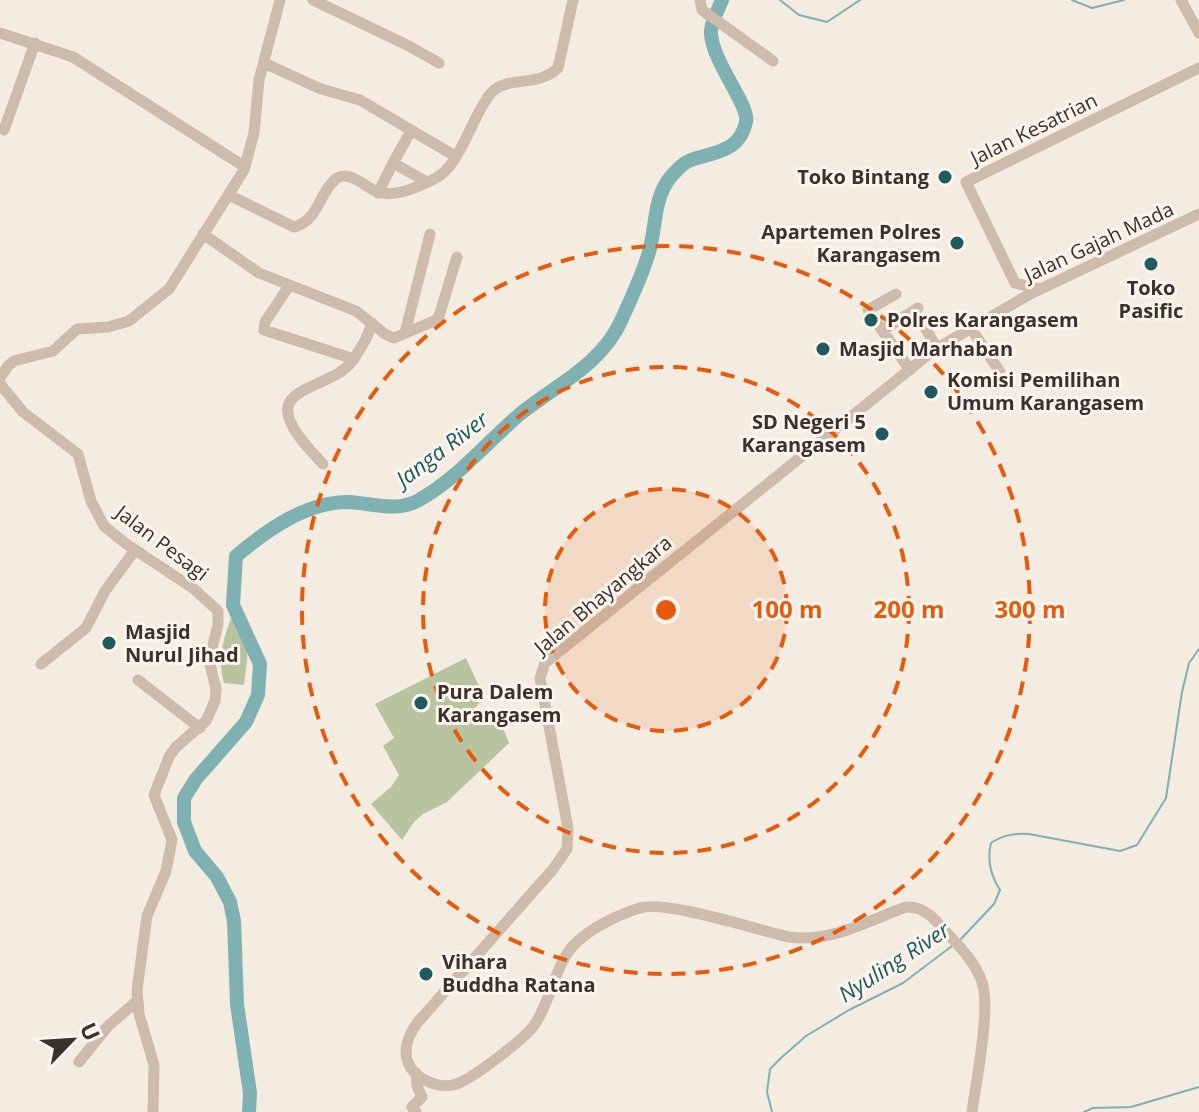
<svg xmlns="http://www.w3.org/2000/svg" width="1199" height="1112" viewBox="0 0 1199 1112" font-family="'Open Sans',sans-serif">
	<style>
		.green { fill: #b8c4a0 }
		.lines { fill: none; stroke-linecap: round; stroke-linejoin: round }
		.stream { stroke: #7fb0b2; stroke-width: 2 }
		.river { stroke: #7fb0b2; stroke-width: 14 }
		.minor { stroke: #cdbbac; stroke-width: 11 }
		.ring { fill: none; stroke: #e8590c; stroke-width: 4; stroke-dasharray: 14 10 }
		.poi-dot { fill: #1f5a5e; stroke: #fbf5ee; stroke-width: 3 }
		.labels { text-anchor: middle; stroke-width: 6; stroke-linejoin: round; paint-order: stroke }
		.street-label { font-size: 20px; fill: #3b302b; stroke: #fbf5ee }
		.poi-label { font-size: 20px; font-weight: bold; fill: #3b302b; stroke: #fbf5ee; text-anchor: start }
		.water-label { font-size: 22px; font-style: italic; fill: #1f5a5e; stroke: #fbf5ee }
		.centre { fill: #e8590c; stroke: #fbf5ee; stroke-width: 4 }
		.ring-label { font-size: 24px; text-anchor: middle; font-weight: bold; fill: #e8590c; stroke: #fbf5ee; stroke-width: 6; stroke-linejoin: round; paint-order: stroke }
	</style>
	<rect width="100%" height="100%" fill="#f4ebe1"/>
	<path class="green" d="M231,618C254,639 247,657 244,685L224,683C217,658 223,641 231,618Z
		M466,658L484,697L475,708L481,719L496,710L509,743L447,802L423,814L414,822L402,840L371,804L391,787L399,775L383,746L394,738L375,704Z"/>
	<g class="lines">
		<path class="stream" d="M780,0L799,15L827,22L860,0
			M1072,0L1092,8L1124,0
			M960,940L994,904L1000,890C991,876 987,859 991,843C1003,835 1014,833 1029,834L1120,851L1137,845L1166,798L1182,692L1189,663L1199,649
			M772,1112L767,1092L770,1069L782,1057L806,1036L849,1010L903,983L952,946
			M1084,1112L1093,1108L1131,1107L1199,1087"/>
		<path class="river" d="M249,1112L250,1093L237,1004L234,921L230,902L217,877L195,851L184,822V798L196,779L246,722L258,695L260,664L233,605L236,556C267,530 306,502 348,502C372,503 397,513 419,500C458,478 486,443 520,414C556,385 601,365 621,321C631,298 644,273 650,248C656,225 654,199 669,179C674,173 684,162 691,160C716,152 740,151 746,122C750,106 713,63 711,34C710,24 718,10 722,0"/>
		<path class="minor" d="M313,0L409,46L439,63
			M700,0L702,10L773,61
			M1181,0L1199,33
			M0,33L73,57L245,167
			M264,63L321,89L360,100L455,156
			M4,130L35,43
			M393,163L411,131
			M378,193L393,163L427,182
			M229,195L294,227C319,221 319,191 337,178C350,170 365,187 376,191C393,199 418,187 434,179C460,168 472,115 491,93C507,75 537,88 558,68L573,0
			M203,234L259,273L356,311L385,334L394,338L436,320L439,316L457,257
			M289,286L265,322L264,330L354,359C345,371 336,375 323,381C313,386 298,391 291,400C277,418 311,451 323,464
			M1039,289L1015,283L966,182L1199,68
			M896,294L868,310L910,370
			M921,321L937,348
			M970,327L1000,372
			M883,330L918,308
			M405,333L430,234
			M354,359L366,339L372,323
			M0,378L8,366L14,361L53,351L77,329L108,327L129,321L169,289L244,170L254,133L259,80L280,0
			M0,384L23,412L78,454L91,501L104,526L125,543L194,589L218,611V625L209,660L216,689L215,701L206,721L176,747L169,757L154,795L172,840L166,871L147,916L137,990L139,1014L154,1065L153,1112
			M41,664L86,628L105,591L135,550
			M138,680L200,728
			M79,1062L108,1026L137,1001
			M416,1112L412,1107L422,1097L417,1086L416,1073
			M972,1112C976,1082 991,1008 982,982C975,962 960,947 946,932C935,919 924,906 906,907C867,921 831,943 789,937C758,930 666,900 640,908C617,915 588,929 572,947C554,969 551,1000 535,1024C526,1038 469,1082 453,1085C445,1087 436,1085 429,1082C400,1069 401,1044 418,1022L554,868L567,849L568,828L540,678L545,663L934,350L1030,294L1199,214"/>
	</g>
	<circle cx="666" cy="610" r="121" fill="#e8590c" fill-opacity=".12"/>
	<g class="ring">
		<circle cx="666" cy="610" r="121"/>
		<circle cx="666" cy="610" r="243"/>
		<circle cx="666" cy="610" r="364"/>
	</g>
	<g class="poi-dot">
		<circle cx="945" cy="177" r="8"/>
		<circle cx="957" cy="243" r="8"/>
		<circle cx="1151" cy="264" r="8"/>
		<circle cx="871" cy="320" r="8"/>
		<circle cx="823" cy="349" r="8"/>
		<circle cx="931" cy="392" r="8"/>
		<circle cx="882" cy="434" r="8"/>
		<circle cx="109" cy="643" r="8"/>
		<circle cx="421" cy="703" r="8"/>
		<circle cx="426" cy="974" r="8"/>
	</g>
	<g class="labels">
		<g class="street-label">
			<text transform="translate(1034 129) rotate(-26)" y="7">Jalan Kesatrian</text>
			<text transform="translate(1099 242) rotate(-25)" y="7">Jalan Gajah Mada</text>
			<text transform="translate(162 543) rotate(37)" y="7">Jalan Pesagi</text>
			<text transform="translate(603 595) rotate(-40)" y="7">Jalan Bhayangkara</text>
		</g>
		<g class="poi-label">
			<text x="929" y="184" text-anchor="end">Toko Bintang</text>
			<text x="941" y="239" text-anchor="end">Apartemen Polres<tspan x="941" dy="23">Karangasem</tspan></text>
			<text x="1151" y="295" text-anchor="middle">Toko<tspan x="1151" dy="23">Pasific</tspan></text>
			<text x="887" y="327">Polres Karangasem</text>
			<text x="839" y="356">Masjid Marhaban</text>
			<text x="947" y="387">Komisi Pemilihan<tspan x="947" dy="23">Umum Karangasem</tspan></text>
			<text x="866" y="429" text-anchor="end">SD Negeri 5<tspan x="866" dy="23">Karangasem</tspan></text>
			<text x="125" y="639">Masjid<tspan x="125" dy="23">Nurul Jihad</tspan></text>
			<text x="437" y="699">Pura Dalem<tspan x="437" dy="23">Karangasem</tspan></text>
			<text x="442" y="969">Vihara<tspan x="442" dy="23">Buddha Ratana</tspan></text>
		</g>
		<g class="water-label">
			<text transform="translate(442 449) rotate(-37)" y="8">Janga River</text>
			<text transform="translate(894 962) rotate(-33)" y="8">Nyuling River</text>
		</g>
	</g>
	<circle cx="666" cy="610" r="12" class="centre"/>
	<g class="ring-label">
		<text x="787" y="618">100 m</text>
		<text x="909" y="618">200 m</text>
		<text x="1030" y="618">300 m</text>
	</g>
	<g transform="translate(72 1040) rotate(65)" stroke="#fbf5ee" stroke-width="6" paint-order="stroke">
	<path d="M0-6L14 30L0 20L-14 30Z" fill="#3b302b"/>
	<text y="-12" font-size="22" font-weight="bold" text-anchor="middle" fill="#3b302b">U</text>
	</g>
</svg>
